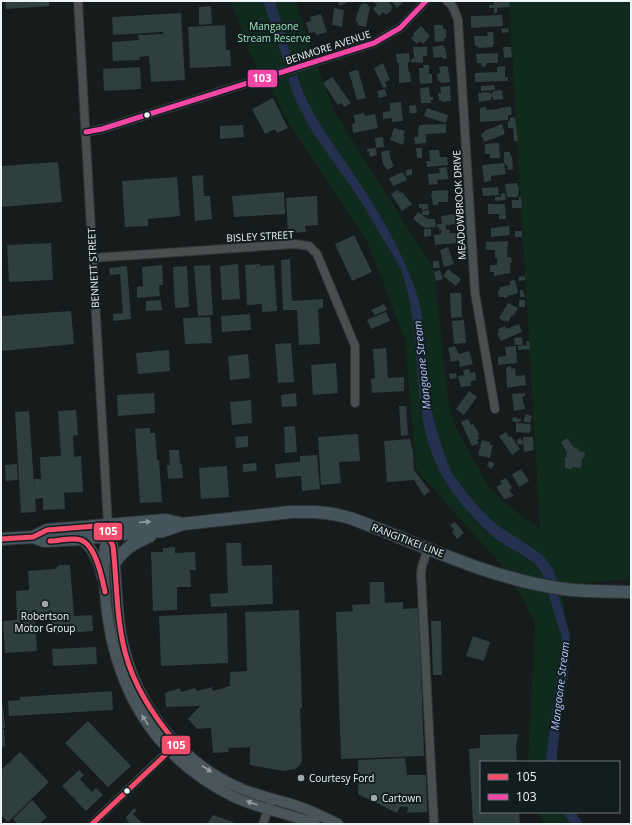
<svg xmlns="http://www.w3.org/2000/svg" width="632" height="825" viewBox="0 0 632 825" font-family="'Open Sans',sans-serif">
	<style>
		.green { fill: #102b1d }
		.water { fill: #233050 }
		.building { fill: #2f3e3e }
		.lines { fill: none; stroke-linecap: round; stroke-linejoin: round }
		.minor-casing { stroke: #303435; stroke-width: 10 }
		.major-casing { stroke: #303435; stroke-width: 12 }
		.highway-casing { stroke: #303435; stroke-width: 14 }
		.minor { stroke: #494e4f; stroke-width: 8 }
		.major { stroke: #49555a; stroke-width: 10 }
		.highway { stroke: #46555d; stroke-width: 12 }
		.bus-1-casing { stroke: #121d20; stroke-width: 8 }
		.bus-2-casing { stroke: #121d20; stroke-width: 8 }
		.bus-1 { stroke: #f44d6c; stroke-width: 5 }
		.bus-2 { stroke: #f346a5; stroke-width: 5 }
		.oneway { fill: #919da2 }
		.oneway2 { fill: #939da0 }
		.bus-dot { fill: #edf4f6; stroke: #121d20; stroke-width: 1.5 }
		.poi-dot { fill: #a2a8aa; stroke: #121d20; stroke-width: 1.5 }
		.labels { text-anchor: middle; stroke-width: 4; stroke-linejoin: round; paint-order: stroke }
		.park-label { font-size: 10px; fill: #9ee8bc; stroke: #121d20 }
		.street-label { font-size: 10px; fill: #edf4f6; stroke: #121d20 }
		.poi-label { font-size: 10px; fill: #edf4f6; stroke: #121d20; text-anchor: start }
		.water-label { font-size: 11px; font-style: italic; fill: #afc5f9; stroke: #121d20 }
		.line-badge { stroke: #121d20; stroke-width: 1.5 }
		.badge-label { font-size: 11px; text-anchor: middle; font-weight: bold; fill: #fff }
	</style>
	<rect width="100%" height="100%" fill="#161b1c"/>
	<path class="green" d="M231,1H296L312,52L335,113L434,269L448,399L455,426L488,486L509,507L540,528L509,1H631V579L581,583L582,590L561,592L564,603L566,637L554,762H528L535,623L519,592L502,566L416,469L405,340L367,241L283,114L271,87L253,61Z
		M539,812H572L580,824H544Z"/>
	<path class="water" d="M263,1H275L292,59L284,62Z
		M297,75C307,109 329,138 349,167C375,206 401,247 416,292C427,324 425,360 429,394C431,411 436,427 441,444C445,455 448,467 455,477C466,493 480,510 495,523C516,541 551,550 557,581L544,578C537,557 510,551 494,537C473,519 452,495 439,470C408,407 425,334 401,270C396,258 391,253 386,244C376,227 367,210 356,194C336,164 311,135 296,101C293,94 290,86 288,78Z
		M548,592L558,594L570,635L568,675L557,752V762H546V758L562,640L561,633L558,626Z
		M563,812H575L583,824H571Z"/>
	<path class="building" d="M5,1H49V6L6,9Z
		M338,1H346L347,3L339,6Z
		M373,1H388L393,7L391,9L392,10L386,15L383,12L379,16L373,9L377,5Z
		M391,1H404L397,8Z
		M494,1H509L510,7L497,8V13L494,14V8H489V5H494Z
		M362,3L368,4V6L370,7L366,27L357,25L358,22H356L357,12L358,13L360,5H362Z
		M211,6L212,24L199,25V7Z
		M334,8L344,10L342,27L332,25Z
		M181,13L185,80L151,82L149,56L139,57L140,60L113,61L112,42L139,40L138,35L163,34V32L113,35L112,17Z
		M321,14L327,32L316,35L315,32L309,33L306,23L311,21L310,17Z
		M502,15L503,26L471,28V16Z
		M225,25L226,50H230L231,66L190,68L188,27Z
		M434,25H443V29H446V38H444V41L435,42Z
		M421,26L430,36L423,44L420,41L417,44L411,38L414,35L413,34Z
		M508,28L509,32L502,33L501,29Z
		M487,32H493L494,44H493V47L478,48V46H475L474,36H488Z
		M443,45L446,50L447,58L443,59L442,57L434,58L432,47Z
		M413,47H427V56H423V63L411,62V59L414,58Z
		M503,47H511L512,57L504,58Z
		M409,53L410,62H408V68L409,72H410L411,82L399,83V63H397L396,54Z
		M498,53V63H486V66L482,67L481,63H477L476,54Z
		M383,63L390,80L385,82L387,87L383,88L374,68Z
		M423,65H429V74H432V83L420,84L419,68H424Z
		M444,66L448,67L450,82L441,83L440,81H438L437,74L440,73L439,67Z
		M505,66V77H508V81L475,82V73L497,72V67Z
		M140,67L141,89L104,91L103,69Z
		M358,70L366,98L357,100L349,72Z
		M332,77L351,103L344,107L341,103L338,105L323,83Z
		M494,85L495,90L481,91V86Z
		M450,86L451,101L442,102L441,100L439,101L438,93H441L440,87Z
		M429,87L430,97H433V100H431V103H421L420,88Z
		M385,89L387,96L379,98L377,91Z
		M502,90L503,99L493,100V97H491V100L479,102L478,93L490,92V94L493,93V91Z
		M273,98L288,128L277,133L275,129L265,134L252,109Z
		M401,102L403,121L392,122V118L383,119V112L390,111V103Z
		M416,105L417,113H410L409,106Z
		M486,107V110L499,109V108L511,107L512,115H508V120L480,122V108Z
		M427,108L448,115L446,123L424,116Z
		M364,113L365,116L375,114L378,128L353,133L352,124L355,123L354,115Z
		M515,117L518,141H514L513,128H508V121H510V118Z
		M446,124V133L426,134V143L415,144L414,137H418V129H419V125Z
		M502,124L505,134L484,142L481,134L485,132L484,131Z
		M243,125L244,137L220,139V126Z
		M394,128L405,131L403,136L405,137L403,145L390,140Z
		M383,137L384,147L376,148L375,138Z
		M499,143L500,158H490V154H485V144Z
		M376,148L377,155L370,157L369,151L367,152V149Z
		M416,148H422V158H417Z
		M389,150L391,160L394,166L388,170L383,164L381,152Z
		M429,150H439L440,157H447L448,165L427,167L426,161H430Z
		M504,152H510L511,156H512L513,169L508,170L507,165H505L504,161Z
		M58,162L62,202L1,207V166Z
		M504,163L506,174L491,176V181L484,182L482,165Z
		M447,167L448,179L437,180L438,184L429,185L428,174L440,173L439,168Z
		M412,169V175L406,176V170Z
		M403,172L407,180L393,186L389,178Z
		M203,175L204,196H210L212,219L195,221L192,176Z
		M177,177L180,216L148,219V226L125,227L122,181Z
		M517,183L518,187H519L518,197H507L505,184Z
		M498,187L499,195L483,196L482,188Z
		M397,190L400,193L402,192L412,204L402,211L391,194Z
		M448,190V202H438V205H433L432,197H431L432,191Z
		M284,192L285,214L234,217L232,196Z
		M505,193L506,200L495,201V197H501V194Z
		M317,196L318,225L305,226L306,232L288,233L286,198Z
		M521,196L522,208H512V200H519V197Z
		M419,204H428V209L422,210V208H419Z
		M488,204H505L506,219H499V214H488Z
		M429,210V215H422V211Z
		M418,212L428,219H435L436,227L425,228L413,219Z
		M457,214L458,224L446,225V230L449,229L450,233H456V243L435,245L434,235L441,234V230H439V227L437,228V224H442L441,216Z
		M509,226L510,235L491,237V228Z
		M424,229H431V236L424,237Z
		M515,231H522V237H515Z
		M354,235L372,272L352,281L335,244Z
		M508,241L507,257H511L512,263H510V273L494,276V272H490V265H497V258H495V250H486V242Z
		M51,243L53,280L9,282L7,245Z
		M448,247L454,264L444,267L440,250Z
		M290,259L292,301L323,299V308L318,309L320,344L299,345L297,310H283L281,260Z
		M433,261H439L440,268H433Z
		M238,264L240,299L222,300L220,266Z
		M260,264V266L274,265L277,311L262,312V304L247,305L245,265Z
		M162,265L163,285H159L160,296L137,298V287L143,286L142,267Z
		M210,265L213,315L198,316L194,266Z
		M127,266L131,319L113,321V314L123,313L120,274L110,275L109,268Z
		M187,266L189,307L175,308L173,267Z
		M448,269L461,279L456,286L443,276Z
		M440,270L443,279L436,281L434,272Z
		M525,276V280L519,281L518,277Z
		M515,280L518,293L507,296L508,297L504,298V297H499L498,291L500,290V287L510,285V281Z
		M520,290H523L525,297H520Z
		M450,293H461L462,317L451,318Z
		M161,300L162,310L146,311V301Z
		M519,300H525V307H519Z
		M508,303L518,308L513,316L512,315L508,322L506,320L505,322L499,318Z
		M384,304L387,310L375,315L371,310Z
		M71,311L74,344L1,351V316Z
		M386,312L390,321L371,329L367,320Z
		M250,314L251,330L222,332L221,316Z
		M210,317L212,343L185,344L183,318Z
		M464,320L466,343L454,344L452,321Z
		M519,324L522,332L501,341L497,333L499,332L498,329L505,326L506,329Z
		M522,337L523,345H515L514,338Z
		M526,341H529L530,349L518,350V346L527,345Z
		M291,343L294,382L278,383L275,344Z
		M455,346L459,354L469,351L473,364L460,367L459,360L451,362L448,348Z
		M516,346L517,363L498,365V357L506,356L505,347Z
		M386,348L388,378L404,377V391L372,393L371,379L375,378L373,349Z
		M169,350L170,371L138,374L136,353Z
		M248,354L250,378L230,380L228,356Z
		M336,363L338,393L313,395L311,365Z
		M511,366V369L515,368L516,376L525,375L526,385L507,388L506,369L507,367Z
		M469,369L470,373L475,372L476,380L470,382L471,386L461,387L458,376L464,375L463,370Z
		M456,373L457,378L450,379L449,374Z
		M469,391L477,397L464,415L456,409Z
		M154,393L155,413L118,416L117,395Z
		M296,393L297,406L282,407L281,395Z
		M521,393V394L525,393V396L522,397L525,409L514,411L512,394Z
		M251,400L252,423L232,425L230,402Z
		M399,406H406L408,435L401,436Z
		M76,410L78,435L73,436L74,457L81,456L83,492L64,493L65,509L43,510V498L35,499L34,479H41L40,457L61,456L58,411Z
		M29,411L36,512L21,513L15,412Z
		M526,414L532,416L530,423L523,421Z
		M513,417L521,419L520,422L518,421V423L512,421Z
		M468,419L471,425L473,424L479,434L478,435L479,438L477,440L479,443L472,446L461,422Z
		M516,423L530,424L531,431H530L529,433L516,432Z
		M295,426L297,452L285,453L284,427Z
		M150,428V433H155L157,460H159L162,502L140,503L135,429Z
		M506,432L509,437L511,436L520,449L512,455L499,436Z
		M358,434L360,461L339,462L341,483L321,485L318,437Z
		M248,436V447L236,448L235,437Z
		M523,437H533L534,450L524,452Z
		M520,438L524,443L521,445L520,444L518,445L517,440Z
		M567,438L574,448L576,447L579,451L585,452L584,458H582L581,468L572,467V469L565,468V457H567V452L561,442Z
		M410,439L413,451L414,470L430,491L424,496L414,480L387,482L384,441Z
		M482,440L490,442V445H493L490,458L478,455Z
		M169,450H179L180,464H182L183,478L168,479L167,465H170Z
		M317,455L320,489L302,491L301,476L276,478L275,464L300,462V456Z
		M490,461L495,464L491,469L487,465Z
		M256,463L257,471L243,472V464Z
		M17,464L18,480L6,481L5,465Z
		M227,466L229,497L201,499L199,468Z
		M521,469L529,481L519,487L512,474Z
		M506,478L512,488L509,490L514,496L504,499L496,487L502,484L500,481Z
		M455,522L464,533L457,539L452,532L454,530L450,525Z
		M226,543H241L242,566L272,565L273,604L211,607L210,594L228,593Z
		M175,547V553L195,552L196,570H190L191,587H177V610L153,611L151,552H163V548Z
		M59,565H70L74,616L92,615L93,631L53,634L52,617L35,619L37,651L5,653L3,621L17,620L16,591L29,590L28,571L55,569Z
		M370,582H384L385,603L403,602V609L419,608L424,756L341,759L336,612L353,611L352,605L370,604Z
		M299,610L302,708H300L302,761L299,766L295,769L283,771L250,765V747L228,748L229,752L213,753L211,728L197,729L188,719L200,706L166,707L165,693L180,688L181,692L195,688L197,691L212,687L213,691L230,686V672L247,671L245,612Z
		M227,613L228,663L161,666L159,616Z
		M431,621H441L442,675H433Z
		M473,636L490,642L484,661L466,656Z
		M96,647L97,664L53,666L52,649Z
		M112,691L113,710L9,716L8,701L20,700V697Z
		M1,706H3L5,728H1Z
		M88,721L131,766L108,787L65,743Z
		M1,729H4L5,746L1,747Z
		M518,734L516,747L517,762H481V812H519L520,824H473L469,749L480,748V735Z
		M20,752L49,782L8,822L1,815V770Z
		M405,758L407,775H426L427,812L407,813L408,807H400L397,813L358,794V760Z
		M79,770L84,775L80,779L92,792L96,788L103,795L86,811L62,786Z
		M32,800L47,817L40,823L41,824H18L13,819Z
		M134,808L137,810L133,814L143,824H129L126,817Z
		M213,815L238,824H207Z"/>
	<g class="lines">
		<g class="minor-casing">
			<path id="minor" d="M78,1L108,525
				M447,1C454,6 455,12 458,20L475,293L495,409
				M86,132L102,129L374,43L400,28L426,1
				M92,258L295,244L309,246L317,254L355,346V403
				M428,549L422,566L421,574L434,824
				M92,824L174,746
				M263,824L270,804"/>
		</g>
		<g class="major-casing">
			<path id="major" d="M108,529C108,536 105,540 105,547C103,561 104,578 105,592C111,682 150,755 232,796C258,809 288,813 315,824
				M108,536L113,546C117,577 116,609 122,639C135,704 180,763 242,789C259,796 277,800 294,805C309,810 324,817 338,824
				M81,539C92,547 100,563 102,577"/>
		</g>
		<g class="highway-casing">
			<path id="highway" d="M33,537L47,530L166,520L183,524
				M1,539L33,537L45,541L81,539L121,534L163,531L183,524L291,512H316L333,514L350,518C421,544 489,579 564,589C586,592 609,591 631,592
				M115,562C126,547 134,543 150,536"/>
		</g>
		<use href="#minor" class="minor"/>
		<use href="#major" class="major"/>
		<use href="#highway" class="highway"/>
		<g class="bus-1-casing">
			<path id="bus-1" d="M1,539L33,537L47,530L108,525V536L113,546C117,581 116,617 125,652C134,687 154,717 177,744L92,824
				M50,541C59,541 72,537 81,540C96,546 102,578 105,592"/>
		</g>
		<g class="bus-2-casing">
			<path id="bus-2" d="M86,132L102,129L374,43L400,28L426,1"/>
		</g>
		<use href="#bus-1" class="bus-1"/>
		<use href="#bus-2" class="bus-2"/>
	</g>
	<defs><path id="oneway-solid" d="M-6-.8H1V-3.2L6.5 0L1 3.2V.8H-6Z"/></defs>
	<use class="oneway" href="#oneway-solid" transform="translate(145 522) rotate(-5)"/>
	<g class="oneway2">
		<use href="#oneway-solid" transform="translate(145 720) rotate(-124)"/>
		<use href="#oneway-solid" transform="translate(207 769) rotate(33)"/>
		<use href="#oneway-solid" transform="translate(252 803) rotate(-160)"/>
	</g>
	<g class="bus-dot">
		<circle cx="147" cy="115" r="3.5"/>
		<circle cx="127" cy="791" r="3.5"/>
	</g>
	<g class="poi-dot">
		<circle cx="45" cy="604" r="4"/>
		<circle cx="301" cy="778" r="4"/>
		<circle cx="374" cy="798" r="4"/>
	</g>
	<g class="labels">
		<g class="park-label">
			<text x="274" y="30">Mangaone<tspan x="274" dy="12">Stream Reserve</tspan></text>
		</g>
		<g class="street-label">
			<text transform="translate(328 47) rotate(-18)" y="4">BENMORE AVENUE</text>
			<text transform="translate(459 205) rotate(-93)" y="4">MEADOWBROOK DRIVE</text>
			<text transform="translate(260 236) rotate(-3)" y="4">BISLEY STREET</text>
			<text transform="translate(93 268) rotate(-93)" y="4">BENNETT STREET</text>
			<text transform="translate(408 540) rotate(21)" y="4">RANGITIKEI LINE</text>
		</g>
		<g class="poi-label">
			<text x="45" y="620" text-anchor="middle">Robertson<tspan x="45" dy="12">Motor Group</tspan></text>
			<text x="309" y="782">Courtesy Ford</text>
			<text x="382" y="802">Cartown</text>
		</g>
		<g class="water-label">
			<text transform="translate(422 365) rotate(-96)" y="4">Mangaone Stream</text>
			<text transform="translate(560 686) rotate(-83)" y="4">Mangaone Stream</text>
		</g>
	</g>
	<g class="line-badge">
		<rect x="247" y="69" width="31" height="19" rx="4" fill="#f346a5"/>
		<rect x="93" y="522" width="30" height="19" rx="4" fill="#f44d6c"/>
		<rect x="161" y="735" width="30" height="20" rx="4" fill="#f44d6c"/>
	</g>
	<g class="badge-label">
		<text x="262" y="82">103</text>
		<text x="108" y="535">105</text>
		<text x="176" y="749">105</text>
	</g>
	<rect width="632" height="825" fill="none" stroke="#edf4f6" stroke-width="4"/>
	<rect x="480" y="761" width="140" height="52" fill="#121d20" stroke="#6a7376"/>
	<rect x="488" y="774" width="20" height="6" fill="#f44d6c" stroke="#6a7376"/>
	<text x="516" y="781" font-size="12" fill="#edf4f6">105</text>
	<rect x="488" y="794" width="20" height="6" fill="#f346a5" stroke="#6a7376"/>
	<text x="516" y="801" font-size="12" fill="#edf4f6">103</text>
</svg>
